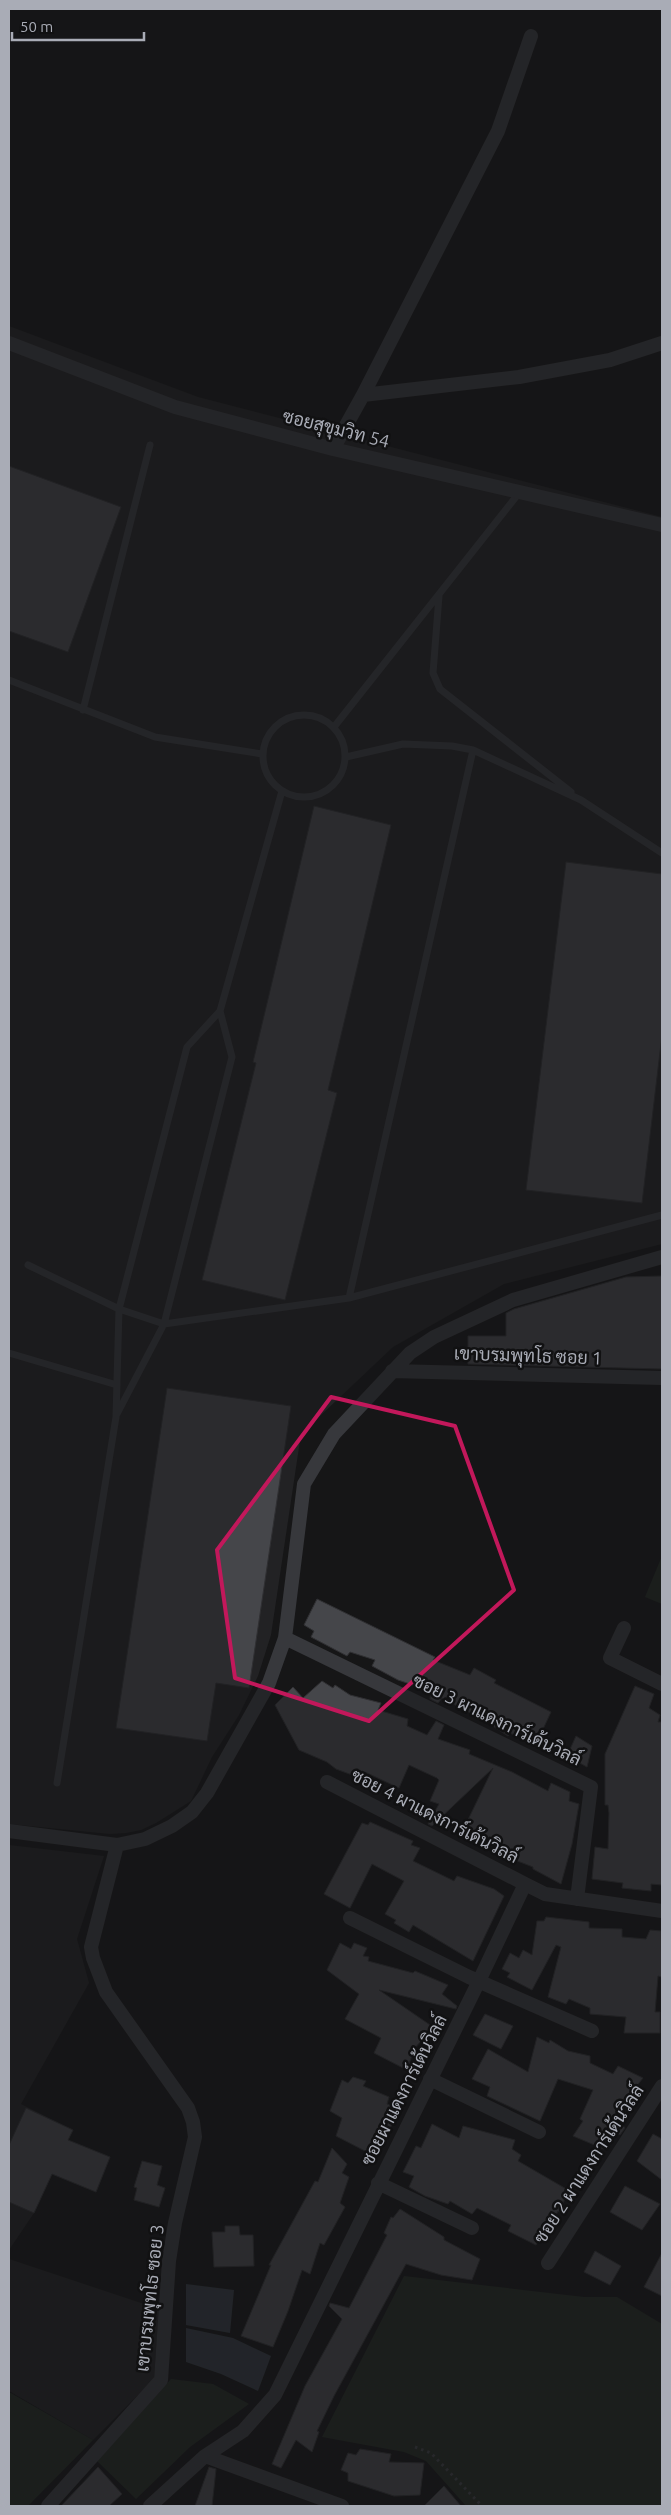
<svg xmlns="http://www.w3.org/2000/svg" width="671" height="2515" viewBox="0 0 671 2515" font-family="Ubuntu,Sarabun,sans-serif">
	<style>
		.built { fill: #222224 }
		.green { fill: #222923 }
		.water { fill: #31373e }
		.building { fill: #45464a; stroke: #303033 }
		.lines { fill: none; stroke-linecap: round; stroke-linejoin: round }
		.path { stroke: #3d3e43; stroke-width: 3; stroke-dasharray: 2.5 4; stroke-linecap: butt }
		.lane { stroke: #37383c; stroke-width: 7 }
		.street { stroke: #37383c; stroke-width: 14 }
		.marked { fill: none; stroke: #c2185b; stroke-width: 4; stroke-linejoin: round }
		.labels { text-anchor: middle; stroke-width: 5; stroke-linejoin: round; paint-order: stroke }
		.street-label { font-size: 18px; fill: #a9acb6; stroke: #111112 }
	</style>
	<rect width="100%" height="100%" fill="#161617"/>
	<path class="built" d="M9,326L198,397L662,517V1244L504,1284L393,1347L301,1434L271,1635L258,1676L239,1715L212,1757L191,1801L156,1823L141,1830L126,1833L110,1834L9,1824Z
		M9,1845L104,1856L77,1939L89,1983L21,2104L73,2130L34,2213L9,2250Z
		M9,2259L159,2309L154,2379L93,2440L9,2391Z"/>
	<path class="green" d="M662,1556V1604L645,1597Z
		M404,2276L584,2297H617L662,2324V2506H466L426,2461L404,2452L322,2437Z
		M171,2379L213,2384L249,2404L190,2447L136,2499L97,2461Z
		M9,2392L93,2440L28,2506H9Z"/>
	<path class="water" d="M186,2284L234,2290L230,2333L186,2325Z
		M186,2328L233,2338L271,2356L258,2391L221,2374L186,2362Z"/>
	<path class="building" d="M9,466L121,507L68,652L9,631Z
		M314,806L391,825L328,1090L337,1093L285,1300L202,1280L256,1063L253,1062Z
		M566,862L662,874V1035L642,1203L526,1190Z
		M662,1276V1369L468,1364V1336H506V1313L514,1309L626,1277Z
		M167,1388L291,1406L249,1688L216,1683L207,1741L116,1728Z
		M317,1599L435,1657L433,1660L470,1675L474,1668L496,1680L494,1683L551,1712L536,1744L510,1733L508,1736L482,1719L442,1698L438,1703L430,1699L431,1691L398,1680L372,1666L375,1660L350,1652L347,1656L311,1637L314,1631L304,1625Z
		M322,1681L333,1688L335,1685L350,1695L381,1703L378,1710L408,1719L407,1726L427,1735L436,1721L444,1725L438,1739L470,1750L469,1754L512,1772L548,1791L551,1783L570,1792L569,1801L579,1804L572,1844L561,1884L533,1869V1867L515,1860L516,1858L465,1826L493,1768L432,1826L428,1824L439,1804L430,1801L439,1780L437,1778L409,1765L399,1788L365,1772L364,1774L358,1771L355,1776L336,1769L327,1762L299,1750L275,1705L293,1687L303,1698Z
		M635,1686L654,1694L649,1708L660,1715L658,1722H662V1885L651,1884V1891L622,1888L623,1883L592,1879L595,1847L608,1849L609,1813L608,1805H605V1754Z
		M576,1736L592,1746L587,1767L567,1756Z
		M370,1822L413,1841L411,1845L420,1848L413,1861L454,1881L457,1876L494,1889L504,1896L473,1961L413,1925L409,1932L394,1923L396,1920L385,1914L404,1881L372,1864L350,1908L324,1894L362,1823L368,1825Z
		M546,1917L589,1922V1928L622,1929V1937L646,1939L650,1930L661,1931L662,1977L658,1976L655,2012H660V2033H624L626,2017L590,2014V2008L569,1999L566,2004L548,1997L561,1947L556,1945L532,1990L507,1977L510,1973L502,1969L510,1953L519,1958L523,1950L532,1955L537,1921H544Z
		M340,1943L351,1949L354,1943L367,1948L363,1956L369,1957L368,1961L413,1973L415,1971L448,1985L442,1994L457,2006L456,2009L379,1990L433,2027L414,2049L407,2070L374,2053L381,2038L345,2019L359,1994L327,1970Z
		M485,2014L513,2026L501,2049L473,2035Z
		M537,2037L549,2043L550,2040L568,2051L590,2056V2063L613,2074L618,2066L643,2078L620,2107L622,2108L617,2118L625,2128L620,2135L611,2129L604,2149L573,2136L583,2121L580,2119L593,2090L558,2079L540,2121L487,2096L490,2087L472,2079L488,2049L528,2072Z
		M353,2077L366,2081L363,2086L389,2097L387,2104L399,2108L385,2140L374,2135L367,2152L336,2136L342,2118L330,2111L342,2080L348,2083Z
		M26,2108L73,2130L68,2140L110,2157L96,2192L52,2174L34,2213L9,2202V2145Z
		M432,2124L459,2138L463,2126L515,2140L512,2149L521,2155L518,2161L568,2190L560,2212L558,2211L555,2217L553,2216L536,2245L508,2231L511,2225L477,2208L472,2214L450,2201L448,2204L425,2196L409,2187L414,2176L403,2172L416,2146L421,2148Z
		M653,2134L662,2139V2180L637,2161Z
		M332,2148L347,2164L342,2173L349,2177L340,2203L345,2207L324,2245L320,2243L310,2274L302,2270L288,2311L273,2347L241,2336L271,2265H269L315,2181L318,2182Z
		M142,2161L162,2166L157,2185L165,2188L159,2207L134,2200L137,2188L134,2187Z
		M625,2186L660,2204L642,2230L610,2212Z
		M400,2209L444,2237V2240L480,2259L472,2280L441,2275L406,2264L334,2396L317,2431L319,2432L312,2452L296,2440L281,2468L272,2464L305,2386L342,2319L329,2306L330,2303L349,2308L387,2235L384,2233L391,2217L393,2218Z
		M225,2226H239L240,2235H253L254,2266L214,2267L212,2232H225Z
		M595,2251L621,2266L610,2285L584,2272Z
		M662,2253V2296L644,2287Z
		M360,2449L391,2454L389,2462L424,2463L420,2495L394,2496L348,2481V2473L341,2470L348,2453L356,2455Z
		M98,2467L122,2494L109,2506H61Z
		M209,2467L216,2469L212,2506H195Z
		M444,2486L461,2506H424Z"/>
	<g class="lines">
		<path class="path" d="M415,2447L431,2453L482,2506"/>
		<path class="lane" d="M439,596L433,673L440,689L571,792
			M9,680L155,737L262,754
			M83,710L150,445
			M263 756a41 41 0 1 1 82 0a41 41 0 1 1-82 0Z
			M334,727L519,493
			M346,757L403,744L452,746L473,750L581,800L662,853
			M28,1265L119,1309L164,1324L349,1298L473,750
			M349,1298L662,1215
			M9,1353L117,1385
			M117,1414L164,1324L232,1057L220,1011
			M57,1783L116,1417L119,1309L187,1047L220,1011L282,791"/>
		<path class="street" d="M9,343L175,407L333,449L662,525
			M363,395L498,131L531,36
			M333,449L363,395L519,377L610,360L662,343
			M392,1371L662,1378
			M624,1628L610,1658L662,1684
			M285,1638L591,1787L577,1899
			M327,1782L525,1884
			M9,1831L117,1845L145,1839L172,1826L192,1812L207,1793L269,1683L285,1638L304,1484L334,1434L410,1353L434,1337L513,1300L662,1257
			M350,1918L469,1977L592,2031
			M430,2079L539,2132
			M378,2183L472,2228
			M548,2263L662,2086
			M205,2456L342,2506
			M48,2506L161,2380L169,2261L175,2223L195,2137L193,2122L188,2108L106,1992L93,1958L91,1947L117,1845
			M150,2506L205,2456L243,2431L275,2395L479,1981L525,1884L545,1894L662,1911"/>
	</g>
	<path d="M0 0H671V2515H0ZM331,1397L455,1426L514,1590L369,1721L235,1678L217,1550Z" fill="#161617" fill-opacity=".55" fill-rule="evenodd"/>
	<path class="marked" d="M331,1397L455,1426L514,1590L369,1721L235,1678L217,1550Z"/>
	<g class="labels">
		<g class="street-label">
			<text transform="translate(336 429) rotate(14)" y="6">ซอยสุขุมวิท 54</text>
			<text transform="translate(528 1356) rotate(2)" y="6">เขาบรมพุทโธ ซอย 1</text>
			<text transform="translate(497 1720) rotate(26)" y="6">ซอย 3 ผาแดงการ์เด้นวิลล์</text>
			<text transform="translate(435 1816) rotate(27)" y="6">ซอย 4 ผาแดงการ์เด้นวิลล์</text>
			<text transform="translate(404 2090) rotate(-63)" y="6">ซอยผาแดงการ์เด้นวิลล์</text>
			<text transform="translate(589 2164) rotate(-57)" y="6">ซอย 2 ผาแดงการ์เด้นวิลล์</text>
			<text transform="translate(150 2298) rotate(-84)" y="6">เขาบรมพุทโธ ซอย 3</text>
		</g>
	</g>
	<rect width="671" height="2515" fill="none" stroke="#a9acb6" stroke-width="20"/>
	<path d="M12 32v8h132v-8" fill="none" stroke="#a9acb6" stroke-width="2.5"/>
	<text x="20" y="32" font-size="15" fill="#a9acb6" stroke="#111112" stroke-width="4" paint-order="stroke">50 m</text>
</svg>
